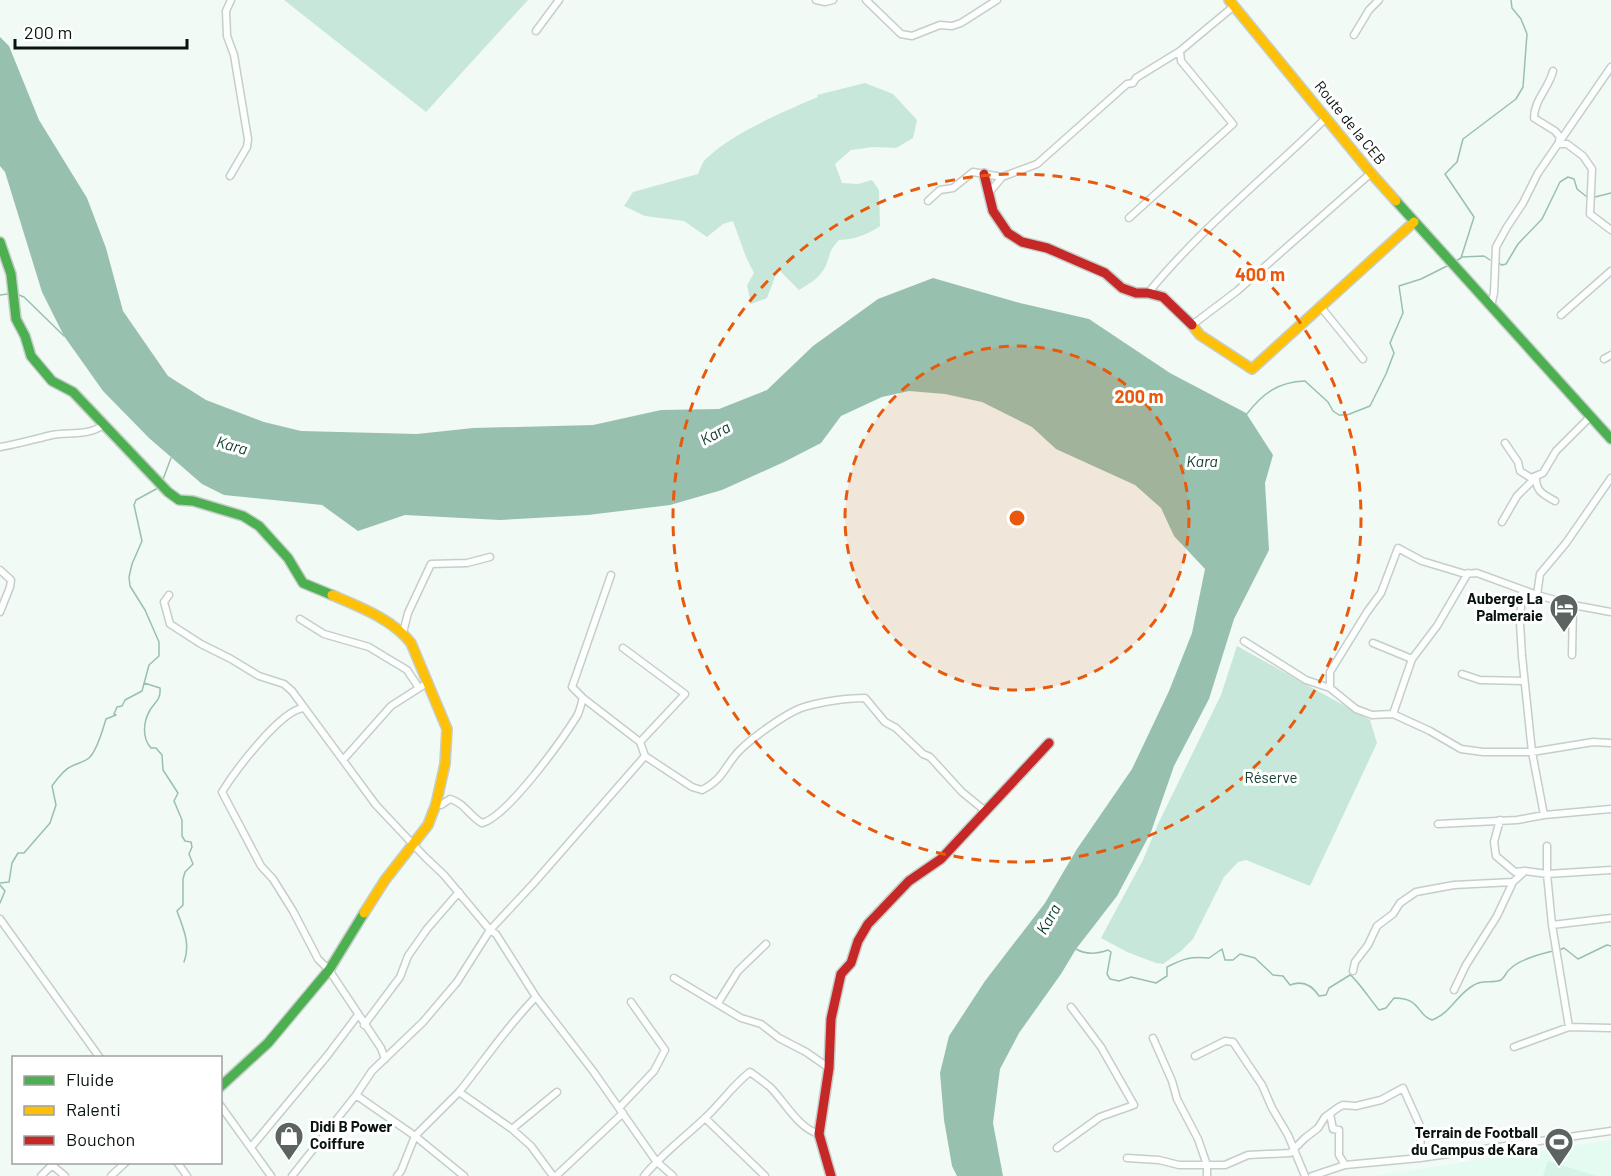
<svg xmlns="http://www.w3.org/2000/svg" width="1611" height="1176" viewBox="0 0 1611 1176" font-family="Barlow,sans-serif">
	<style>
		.built { fill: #e3fbf0 }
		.green { fill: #d6f3e7 }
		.forest { fill: #c6e7d9 }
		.water { fill: #98c0af }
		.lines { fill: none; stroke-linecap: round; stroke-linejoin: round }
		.stream { stroke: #98c0af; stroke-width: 1.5 }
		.street-casing { stroke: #c5cec9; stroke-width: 9 }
		.fast-casing { stroke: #c5cec9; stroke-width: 12 }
		.slow-casing { stroke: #c5cec9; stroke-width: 12 }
		.jam-casing { stroke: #c5cec9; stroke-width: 12 }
		.street { stroke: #fdfefe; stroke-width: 6 }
		.fast { stroke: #4caf50; stroke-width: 9 }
		.slow { stroke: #ffc107; stroke-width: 9 }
		.jam { stroke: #c62828; stroke-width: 9 }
		.ring { fill: none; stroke: #e8590c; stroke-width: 3; stroke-dasharray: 10 8 }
		.labels { text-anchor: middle; stroke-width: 6; stroke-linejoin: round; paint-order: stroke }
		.street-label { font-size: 15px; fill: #09130f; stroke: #fff }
		.poi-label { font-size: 15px; font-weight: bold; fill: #09130f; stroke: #fff; text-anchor: end }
		.park-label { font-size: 15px; fill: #144131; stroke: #fff }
		.water-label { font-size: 16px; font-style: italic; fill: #0d3c2c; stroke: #fff }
		.centre { fill: #e8590c; stroke: #fff; stroke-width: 3 }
		.ring-label { font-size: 18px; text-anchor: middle; font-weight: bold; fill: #e8590c; stroke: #fff; stroke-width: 6; stroke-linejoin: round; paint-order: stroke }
	</style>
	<rect width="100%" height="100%" fill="#f2faf6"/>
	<path class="built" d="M1611,1140V1176H1374L1465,1162Z"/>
	<path class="green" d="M1548,1161L1596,1176H1543Z"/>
	<path class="forest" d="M284,0H528L426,112Z
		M865,83L893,94L917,120L913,138L896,148L873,147L851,150L835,164L842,183L858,184L872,180L879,190L880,226C867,235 856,239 839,240C827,252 831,257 824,269C818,279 809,284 799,290L778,269L767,298L751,304L747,285L754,273L746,257L733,221L723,224L707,237L684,221L645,216L624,206L633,192L698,174C701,168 702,162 707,158C732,133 785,111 818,97L817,95Z
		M1237,646L1370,720L1377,743L1310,886L1246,860L1238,862L1224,877L1193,939L1181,951L1163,964L1156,963L1127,952L1101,938L1143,860L1158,824L1221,695Z"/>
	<path class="water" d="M0,37L9,46L39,120L87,198L106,248L123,311L168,376L206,400L264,422L301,431L417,434L473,428L593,425L661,410L719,409L767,390L813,346L878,299L933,278L1020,303L1089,319L1170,373L1246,413L1273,455L1265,483L1269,550L1234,619L1209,699L1174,766L1151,832L1117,896L1076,949L1061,974L1019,1033L1000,1069L993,1123L1003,1176H957L952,1166L944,1120L940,1073L949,1036L985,981L1045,903L1077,849L1132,769L1169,691L1192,633L1205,569L1174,536L1161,508L1135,485L1056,449L1032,427L982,402L945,394L909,391L882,397L841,416L821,443L784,462L722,490L670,505L588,515L500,520L405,515L358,531L322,505L224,495L202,484L149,438L103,391L64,336L42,292L5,172L0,166Z"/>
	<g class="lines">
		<path class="stream" d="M1595,197L1611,193
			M1462,257L1484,256L1490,260
			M1456,261L1461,258L1474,217L1445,174L1457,162L1463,139L1516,99L1523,87L1527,34L1521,19L1512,8L1511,0
			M1498,263L1502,265L1506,264L1518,244L1542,219L1560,182L1568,177L1574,179L1577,189L1587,197
			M0,295L8,294
			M19,295L24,297L64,336
			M1246,415C1263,393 1278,382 1305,381L1328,402L1333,411L1339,415H1347L1370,406L1386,374L1394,353L1390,343L1403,313L1399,286L1421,279L1449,265
			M162,482L171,458
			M144,683L160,688C161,700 155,702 150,710C143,722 142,738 151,748H156L162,755L163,770L178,793L174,801L182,820V836L185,841L191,842L192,847L189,854L193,864L185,872L183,879V905L177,911C183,928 191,944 184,962
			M0,883L9,882L12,863L18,853H24L50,823L56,805L52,786C57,779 64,769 72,766C78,763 84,762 89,758C97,751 103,729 106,719L116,715L114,714L117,707L122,706L125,700L142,691L149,665L159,656V642L145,610L130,586L129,577L132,564L142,541L134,505L136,500L158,488
			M0,885L5,891L0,903
			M1076,949C1086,955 1097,954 1108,950L1111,952L1107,974L1110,979L1119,981L1131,977L1156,983L1167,976V967C1183,959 1190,956 1209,958L1222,949L1225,960H1233L1240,954L1255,958L1273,975L1283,976L1290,985C1303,980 1312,985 1319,996L1326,995L1329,988L1350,975C1356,978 1372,1002 1379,1010L1386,1008L1394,998C1422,998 1416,1015 1432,1020C1451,1013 1457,994 1474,985C1483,979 1492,984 1501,980C1505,977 1506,972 1510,969C1519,960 1540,954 1553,951
			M1557,951L1564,948L1578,959L1607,945L1611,946"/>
		<g class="street-casing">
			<path id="street" d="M816,0L825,2L833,0
				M866,0L901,34L912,36L940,25L952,26L961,23L997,0
				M536,31L559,0
				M1354,35L1369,10L1379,0
				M1553,71C1549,88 1534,100 1534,118L1555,131L1560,137L1559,141
				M1558,144H1567L1583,156L1592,169L1590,214L1611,230
				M230,176L247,147L248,139L234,55L227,36L226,11L231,0
				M989,193L1002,177L1037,164L1127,84L1133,83L1136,78L1180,51L1234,6
				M928,201L940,190L953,188L973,172L1002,177
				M1129,218L1233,124L1181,61L1180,51
				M1148,293C1200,229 1267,176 1326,118
				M1320,306L1363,359
				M1491,306L1494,293L1496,247L1507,227L1523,203L1538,173L1611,67
				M1561,315L1611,271
				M1192,325L1237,291L1371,173
				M1604,359L1611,355
				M1505,443L1518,462L1520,471L1531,478L1543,473L1556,451L1591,416
				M0,447C18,444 35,439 52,435C69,432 89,436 103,425
				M1502,522L1517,496L1536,477C1536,492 1543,494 1555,501
				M0,570L11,580L10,587L0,612
				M1522,590L1520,623L1522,656L1532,752L1544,815
				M169,595L164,602L170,624L201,644L231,659L259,676L284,684L292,691L376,805L425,857L444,875L490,930L496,934L536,997L593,1071L656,1161L673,1176
				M1537,595L1540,574L1566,543L1611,478
				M300,619L324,634L369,647L387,658L407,670L419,688
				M403,633L408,613L431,564L467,563L490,557
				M1244,641L1306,680L1330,688L1356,709L1372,715L1393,714L1430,731L1461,749L1483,752H1532L1593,742L1611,743
				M1373,643L1412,659
				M623,648L685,694L640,742
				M1572,655L1573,605
				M1462,674L1480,680L1524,681
				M1330,688V672L1367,612L1381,593L1398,548L1422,561L1465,574L1477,573L1537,595L1573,605L1611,612
				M303,708C280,711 235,771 222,792L261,866L273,879L293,911L318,959L329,970L381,1048L385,1059
				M1393,714L1412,659L1437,626L1468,573
				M645,756L692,787L702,790C725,778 724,766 740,750C752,738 785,714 801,708C819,702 846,698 865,698L885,722L896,728L923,754L930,757L962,792L984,810
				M343,760L391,706L427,683
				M435,803L441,805L450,799C465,803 469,816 482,823C507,817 562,740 577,716C580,711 581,704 583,698
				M1500,820L1494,842L1496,856L1515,872L1525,871
				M1438,824L1517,820L1544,815L1611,809
				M1547,846V874L1552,925L1569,1027
				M0,919L100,1058
				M1552,925L1611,918
				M1353,971L1355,962L1368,945L1377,926L1393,914L1400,903L1416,892L1454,885L1513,882
				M674,978L741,1018L761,1024L779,1038L806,1052L829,1068
				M1454,990L1466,965L1497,916L1513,882L1525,871L1547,874L1611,870
				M718,1003L738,971L766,944
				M364,1025L400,977L408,956L427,929L459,892
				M1153,1038L1172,1081L1177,1099L1198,1139L1207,1165V1176
				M1514,1047L1569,1027L1611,1028
				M1195,1056L1225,1041L1233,1042L1262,1085L1272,1108L1288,1135L1305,1176
				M459,1092C485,1060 507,1026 536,997
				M356,1095L415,1136L464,1176
				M220,1105L271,1176
				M619,1108L654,1071L665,1050L631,1002
				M1330,1114L1333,1129L1339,1130V1155L1345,1165
				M705,1118L765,1176
				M512,1129L557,1092
				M252,1146L327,1056L358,1015
				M1057,1148L1100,1117L1134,1105L1101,1047L1071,1007
				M1127,1158L1159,1160L1179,1165H1225L1248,1155L1290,1153L1305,1138L1318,1128L1325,1117L1339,1107L1343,1105L1356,1106L1381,1100L1403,1088L1421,1128L1420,1158
				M177,1162L187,1176
				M53,1166L65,1176
				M41,1176L55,1162
				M111,1176L126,1162
				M292,1176L356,1095L372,1071L423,1022L457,982L490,930L533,884L645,756L640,742L583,698L572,687L611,575
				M397,1176L401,1171L415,1136L459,1092L512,1129L531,1146L553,1176
				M556,1176L623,1113
				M644,1176C662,1154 684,1138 705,1118C721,1103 733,1085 750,1072C757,1077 764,1082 770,1087C785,1102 798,1128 819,1134
				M1312,1176L1345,1165L1420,1158L1611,1131"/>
		</g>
		<g class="fast-casing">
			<path id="fast" d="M1396,201L1611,439
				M0,242L11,274L16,319L25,336L31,356L52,381L73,392L168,492L179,500L193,501L243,516L259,526L288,558L303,583L332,595
				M220,1087L268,1043L329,970L364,913"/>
		</g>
		<g class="slow-casing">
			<path id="slow" d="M1229,0L1371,173L1396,201
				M1192,325L1200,335L1252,369L1414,222
				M332,595C360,607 392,619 411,643L447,729L445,764L436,804L428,825L385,880L364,913"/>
		</g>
		<g class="jam-casing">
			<path id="jam" d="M984,174L993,211L1008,233L1022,242L1047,248L1105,273L1122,288L1136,293H1148L1163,297L1192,325
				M831,1176L819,1134L829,1068L831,1019L841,974L851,963L858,941L868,924L909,881L941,859L1049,743"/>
		</g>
		<use href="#street" class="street"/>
		<use href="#fast" class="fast"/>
		<use href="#slow" class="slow"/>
		<use href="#jam" class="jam"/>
	</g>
	<circle cx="1017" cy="518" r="172" fill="#e8590c" fill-opacity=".12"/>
	<g class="ring">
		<circle cx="1017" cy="518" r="172"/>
		<circle cx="1017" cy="518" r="344"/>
	</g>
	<defs>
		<g id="hotel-pin" transform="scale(1.5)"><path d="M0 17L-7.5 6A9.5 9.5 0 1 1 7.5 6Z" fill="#5b6460" stroke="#fff"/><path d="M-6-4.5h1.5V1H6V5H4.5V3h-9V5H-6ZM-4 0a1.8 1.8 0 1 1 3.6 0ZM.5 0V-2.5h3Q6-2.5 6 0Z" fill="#fff"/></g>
		<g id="shop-pin" transform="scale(1.5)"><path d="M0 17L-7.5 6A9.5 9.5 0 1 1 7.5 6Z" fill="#5b6460" stroke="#fff"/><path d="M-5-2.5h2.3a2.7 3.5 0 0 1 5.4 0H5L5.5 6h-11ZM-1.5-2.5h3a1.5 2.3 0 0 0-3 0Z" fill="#fff"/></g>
		<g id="stadium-pin" transform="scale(1.5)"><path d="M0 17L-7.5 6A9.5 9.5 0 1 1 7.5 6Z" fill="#5b6460" stroke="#fff"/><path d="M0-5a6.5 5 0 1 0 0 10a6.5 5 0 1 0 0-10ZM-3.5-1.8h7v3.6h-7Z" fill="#fff"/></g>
	</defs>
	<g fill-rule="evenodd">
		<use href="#hotel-pin" x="1564" y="608"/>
		<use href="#shop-pin" x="289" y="1136"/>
		<use href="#stadium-pin" x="1559" y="1142"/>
	</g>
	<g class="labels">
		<g class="street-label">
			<text transform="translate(1350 123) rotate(51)" y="5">Route de la CEB</text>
		</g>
		<g class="poi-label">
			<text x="1543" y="604">Auberge La<tspan x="1543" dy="17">Palmeraie</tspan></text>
			<text x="310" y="1132" text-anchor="start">Didi B Power<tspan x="310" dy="17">Coiffure</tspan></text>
			<text x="1538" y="1138">Terrain de Football<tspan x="1538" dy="17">du Campus de Kara</tspan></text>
		</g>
		<g class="park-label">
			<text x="1271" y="783">Réserve</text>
		</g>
		<g class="water-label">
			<text transform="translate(715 433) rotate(-29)" y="6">Kara</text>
			<text transform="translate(232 445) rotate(16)" y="6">Kara</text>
			<text x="1202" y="467">Kara</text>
			<text transform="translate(1048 919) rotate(-60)" y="6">Kara</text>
		</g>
	</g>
	<circle cx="1017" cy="518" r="9" class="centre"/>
	<g class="ring-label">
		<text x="1260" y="281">400 m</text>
		<text x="1139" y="403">200 m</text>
	</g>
	<rect x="12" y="1056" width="210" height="108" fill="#ffffff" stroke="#9da19f" stroke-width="1.5"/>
	<rect x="24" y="1076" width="30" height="9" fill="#4caf50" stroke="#9da19f" stroke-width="1.5"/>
	<text x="66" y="1086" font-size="18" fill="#09130f">Fluide</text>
	<rect x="24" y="1106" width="30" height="9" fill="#ffc107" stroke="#9da19f" stroke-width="1.5"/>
	<text x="66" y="1116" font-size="18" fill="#09130f">Ralenti</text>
	<rect x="24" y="1136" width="30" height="9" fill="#c62828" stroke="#9da19f" stroke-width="1.5"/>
	<text x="66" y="1146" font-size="18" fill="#09130f">Bouchon</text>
	<path d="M15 39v9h172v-9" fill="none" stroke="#09130f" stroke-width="3"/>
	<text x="24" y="39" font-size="18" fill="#09130f" stroke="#ffffff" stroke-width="4.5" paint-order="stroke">200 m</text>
</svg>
